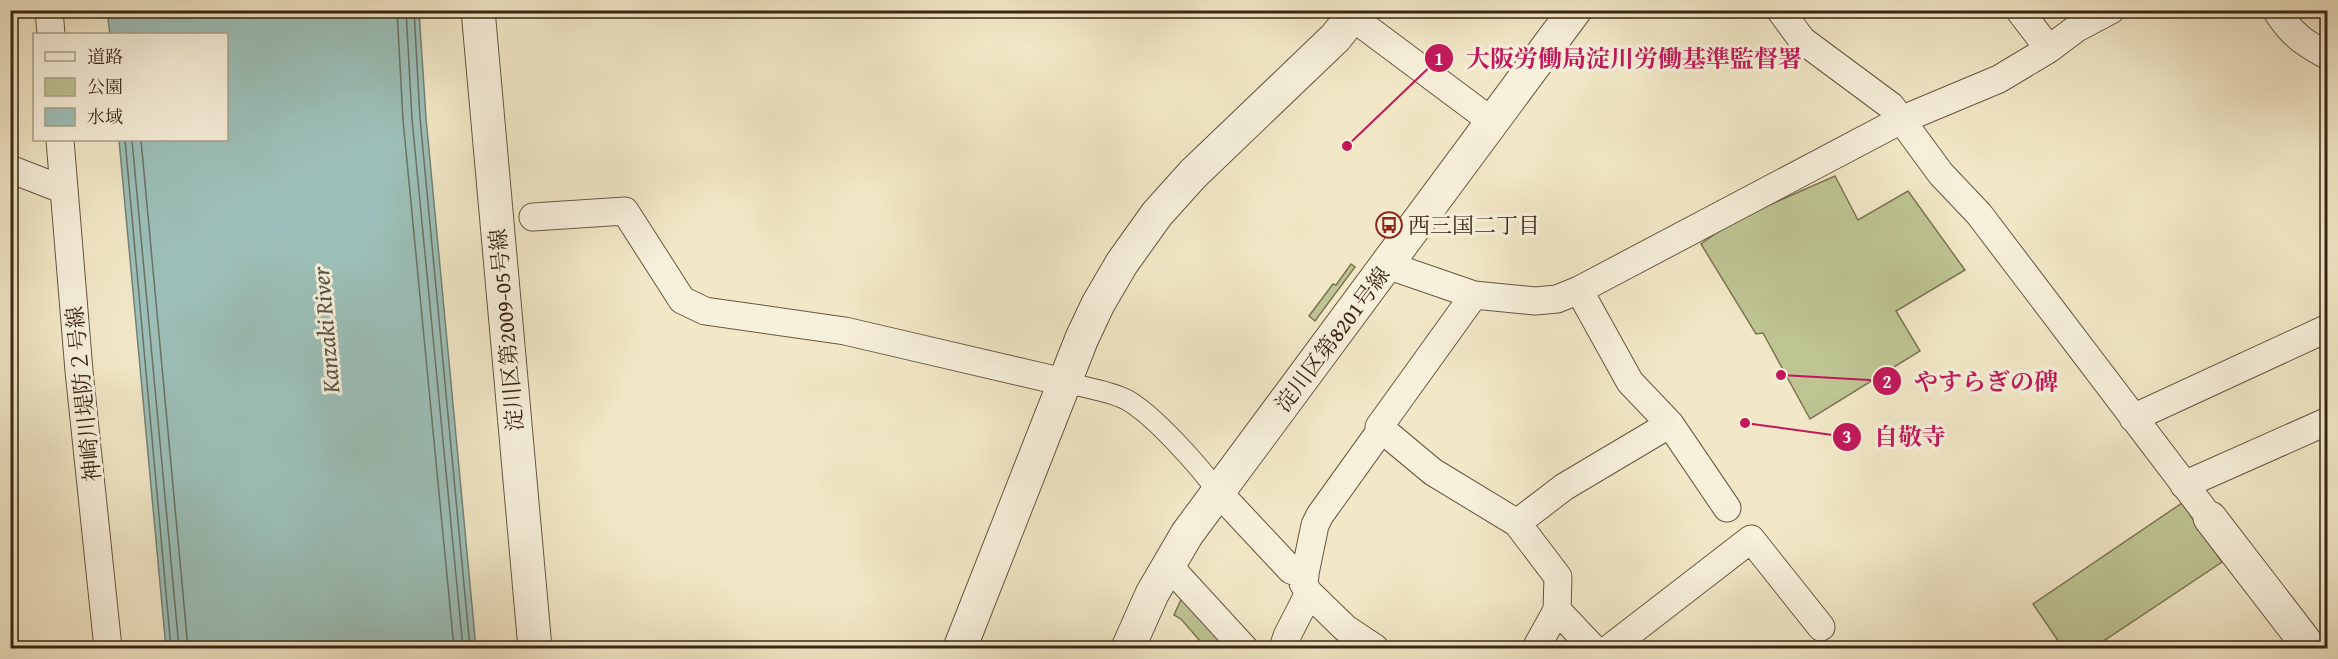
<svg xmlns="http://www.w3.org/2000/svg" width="2338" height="659" viewBox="0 0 2338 659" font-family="'Gentium Book Plus','Noto Serif JP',serif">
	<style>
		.green { fill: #bec593; stroke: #7c7554; stroke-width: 1.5 }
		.water { fill: #9cc0b9; stroke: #748277; stroke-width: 1.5 }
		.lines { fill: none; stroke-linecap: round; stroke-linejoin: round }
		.shore { stroke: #6a7266; stroke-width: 1.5 }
		.pedestrian-casing { stroke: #675641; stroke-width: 22 }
		.minor-casing { stroke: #675641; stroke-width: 29 }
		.tertiary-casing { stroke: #675641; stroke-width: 35 }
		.pedestrian { stroke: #f7f0db; stroke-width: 20 }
		.minor { stroke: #f7f0db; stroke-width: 27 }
		.tertiary { stroke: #f7f0db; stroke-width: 33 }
		.labels { text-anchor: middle; stroke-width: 6; stroke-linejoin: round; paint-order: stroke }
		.poi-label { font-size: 22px; fill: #392514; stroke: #f7f0db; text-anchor: start }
		.street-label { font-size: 22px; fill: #392514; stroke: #f7f0db }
		.water-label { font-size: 24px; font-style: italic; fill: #575446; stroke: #f7f0db }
		.leader { fill: none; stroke: #c2185b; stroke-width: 2 }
		.callout-dot { fill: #c2185b; stroke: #f7f0db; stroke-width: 2 }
		.mark-label { font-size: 18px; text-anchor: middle; font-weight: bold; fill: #fff }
		.callout-label { font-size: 24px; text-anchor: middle; font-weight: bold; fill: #c2185b; stroke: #f7f0db; stroke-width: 6; stroke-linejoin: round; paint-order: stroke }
	</style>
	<rect width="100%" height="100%" fill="#f2e8c7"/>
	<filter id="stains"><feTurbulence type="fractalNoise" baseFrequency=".00333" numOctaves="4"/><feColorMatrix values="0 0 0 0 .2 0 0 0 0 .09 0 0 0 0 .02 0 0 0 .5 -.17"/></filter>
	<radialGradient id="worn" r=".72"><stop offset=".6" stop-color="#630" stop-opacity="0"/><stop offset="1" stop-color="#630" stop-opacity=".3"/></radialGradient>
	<path class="green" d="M1835,176L1858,220L1908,191L1965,270L1896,311L1920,351L1810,419L1763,333L1756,334L1701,244L1733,221Z
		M1351,264L1355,267L1315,321L1309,316L1333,284L1336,285Z
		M2182,503L2222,562L2093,648H2063L2033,604Z
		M1185,591L1235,648H1188L1195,646L1200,641L1181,619L1174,615Z"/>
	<path class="water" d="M107,11H419L426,118L476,648H166L119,140H226V34H110Z"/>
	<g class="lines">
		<path class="shore" d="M397,10L403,120L454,648
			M406,10L412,119L463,648
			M414,10L420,118L470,648
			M125,140L171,648
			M132,140L179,648
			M141,140L188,648"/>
		<g class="pedestrian-casing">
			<path id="pedestrian" d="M1064,382C1082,387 1111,391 1127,400C1154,415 1200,467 1218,492"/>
		</g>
		<g class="minor-casing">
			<path id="minor" d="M49,10L51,34
				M1780,10L1802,40L1891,106L1941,174L1979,214L2210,518
				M2019,10L2049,49
				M2276,10C2291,34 2304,43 2328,56
				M1352,17L1494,123
				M60,140L79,371L108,648
				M10,169L64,190
				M533,217L625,211L682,300L705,311L845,331L1064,382
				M1387,265L1474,295
				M1579,290L1630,382L1670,424L1727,508
				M2133,418L2328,328
				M2184,485L2328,421
				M1218,492L1291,570L1305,576
				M1517,523L1564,487L1670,424
				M1168,565L1244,648
				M1309,593L1345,628L1375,648
				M1283,648L1287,636L1309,593L1303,583L1315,525L1320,515L1381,430
				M1536,648L1557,610
				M1593,648L1557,610L1558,577L1517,523L1433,472L1379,427L1474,295L1535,301L1557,299L1579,290L1901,120L1999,79L2049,49L2077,28L2111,10
				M1610,648L1751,539L1821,627"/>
		</g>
		<g class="tertiary-casing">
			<path id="tertiary" d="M478,10L535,648
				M2210,518L2310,648
				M960,648L1082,338L1098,304L1122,263L1157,214L1193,174L1336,37L1357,10
				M1128,648L1152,594L1187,534L1575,10"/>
		</g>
		<use href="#pedestrian" class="pedestrian"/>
		<use href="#minor" class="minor"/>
		<use href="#tertiary" class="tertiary"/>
	</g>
	<defs>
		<g id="bus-ring" transform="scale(1.35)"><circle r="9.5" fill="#f7f0db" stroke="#8f2418" stroke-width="1.5"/><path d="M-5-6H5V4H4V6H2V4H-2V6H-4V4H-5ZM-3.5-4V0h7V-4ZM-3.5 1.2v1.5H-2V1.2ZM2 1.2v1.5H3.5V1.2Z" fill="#8f2418"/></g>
	</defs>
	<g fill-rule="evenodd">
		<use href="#bus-ring" x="1389" y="225"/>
	</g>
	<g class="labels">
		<g class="poi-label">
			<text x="1408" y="233">西三国二丁目</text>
		</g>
		<g class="street-label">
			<text transform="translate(506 330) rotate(-95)" y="8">淀川区第2009-05号線</text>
			<text transform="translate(1332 339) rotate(-53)" y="8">淀川区第8201号線</text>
			<text transform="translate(83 394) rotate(-96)" y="8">神崎川堤防２号線</text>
		</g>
		<g class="water-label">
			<text transform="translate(326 330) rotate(-95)" y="8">Kanzaki River</text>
		</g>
	</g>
	<path class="leader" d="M1347 146L1439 58M1781 375L1887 381M1745 423L1847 437"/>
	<g class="callout-dot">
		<circle cx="1347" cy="146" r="6"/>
		<circle cx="1781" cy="375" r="6"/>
		<circle cx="1745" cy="423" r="6"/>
		<circle cx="1439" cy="58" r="15"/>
		<circle cx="1887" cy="381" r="15"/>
		<circle cx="1847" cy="437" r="15"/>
	</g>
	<g class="mark-label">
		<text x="1439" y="65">1</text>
		<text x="1887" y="388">2</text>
		<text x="1847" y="443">3</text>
	</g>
	<g class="callout-label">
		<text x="1634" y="67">大阪労働局淀川労働基準監督署</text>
		<text x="1986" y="390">やすらぎの碑</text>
		<text x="1910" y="445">自敬寺</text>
	</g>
	<rect width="2338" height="659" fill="none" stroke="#f2e8c7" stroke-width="36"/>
	<rect x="12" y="12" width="2314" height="635" fill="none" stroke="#392514" stroke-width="3"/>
	<rect x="18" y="18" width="2302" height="623" fill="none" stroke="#392514" stroke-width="1.5"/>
	<rect x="33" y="33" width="195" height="108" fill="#f7f0db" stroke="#ab9f8b" stroke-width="1.5"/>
	<rect x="45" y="52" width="30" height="9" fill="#f7f0db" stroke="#ab9f8b" stroke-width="1.5"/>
	<text x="87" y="63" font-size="18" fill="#392514">道路</text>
	<rect x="45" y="78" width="30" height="18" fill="#bec593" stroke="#ab9f8b" stroke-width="1.5"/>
	<text x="87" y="93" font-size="18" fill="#392514">公園</text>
	<rect x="45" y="108" width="30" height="18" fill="#9cc0b9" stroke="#ab9f8b" stroke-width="1.5"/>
	<text x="87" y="123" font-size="18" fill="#392514">水域</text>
	<rect width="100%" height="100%" filter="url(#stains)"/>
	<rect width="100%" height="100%" fill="url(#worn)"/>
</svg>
